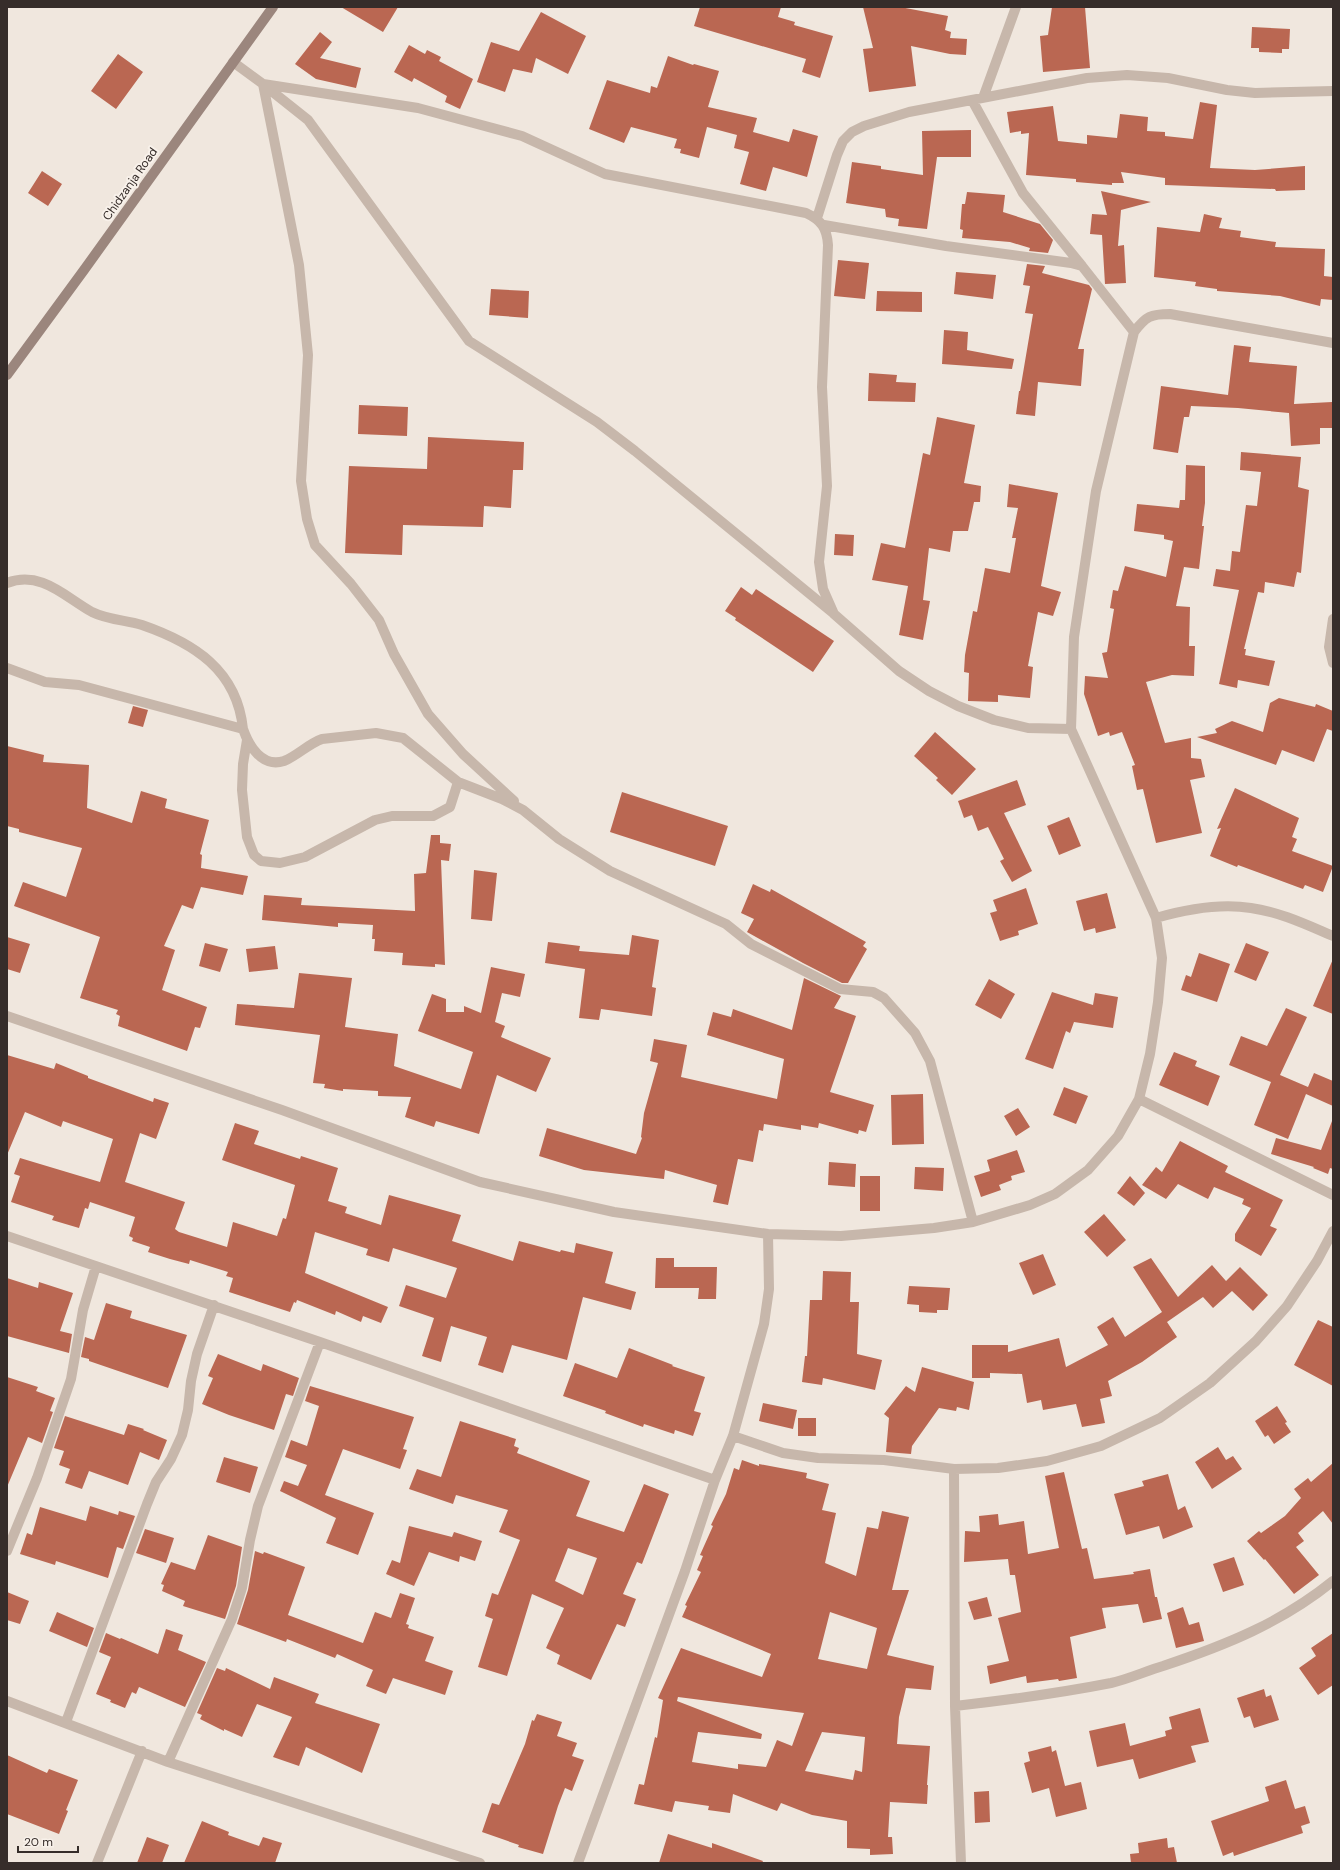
<svg xmlns="http://www.w3.org/2000/svg" width="1340" height="1870" viewBox="0 0 1340 1870" font-family="'DM Sans',sans-serif">
	<style>
		.building { fill: #ba6752; fill-rule: evenodd }
		.lines { fill: none; stroke-linecap: round; stroke-linejoin: round }
		.street { stroke: #c7b7ab; stroke-width: 10 }
		.secondary { stroke: #9b867d; stroke-width: 10 }
		.labels { text-anchor: middle; stroke-width: 4; stroke-linejoin: round; paint-order: stroke }
		.street-label { font-size: 12px; fill: #362d2a; stroke: #f8f1ea }
	</style>
	<rect width="100%" height="100%" fill="#f0e7de"/>
	<path class="building" d="M341,7H398L383,32Z
		M700,7H781L778,17L795,22L794,25L833,36L820,78L802,72L806,59L694,26Z
		M863,7H900L948,16L945,30L951,32L950,38L967,39L966,55L950,54L911,46L916,86L869,92L863,49L873,48Z
		M1052,7H1085L1090,68L1043,72L1040,36L1048,35Z
		M541,12L586,36L568,74L536,58L532,73L513,69L505,92L477,82L491,42L519,51Z
		M1252,27L1290,29L1289,49H1282V53L1259,52V48H1251Z
		M320,32L332,42L320,58L361,68L356,88L316,79L295,64Z
		M409,45L425,54L427,50L441,57L439,61L473,79L460,109L445,102L447,96L414,78L412,82L394,72Z
		M118,54L143,72L116,109L91,91Z
		M668,56L693,65L694,64L719,71L708,107L757,118L753,132L789,142L793,129L818,136L807,177L773,167L766,191L740,184L749,152L734,148L737,135L707,127L699,158L680,153L681,149L674,148L677,139L631,127L624,143L589,129L607,80L650,93L651,86L657,88Z
		M1200,102L1217,105L1210,168L1255,170L1305,166V190L1276,191L1275,189L1165,185V178L1121,172L1124,183H1112V185L1076,182V179L1026,175L1029,133L1021,134V131L1010,133L1007,112L1053,106L1058,141L1087,144V135L1117,138L1120,114L1148,117L1147,131L1165,132V136L1193,139Z
		M971,130V157H937L927,229L898,226L899,219L886,217L885,209L846,203L852,162L881,166V169L923,175L922,131Z
		M42,171L62,184L48,206L28,193Z
		M1101,191L1151,202L1121,210L1118,246L1124,245L1126,283L1105,284L1102,235L1090,234L1092,214L1107,215Z
		M967,192L1005,195L1003,212L1040,224L1053,240L1048,253L1029,251L1030,248L1010,242L962,238L963,230L960,229L962,204H965Z
		M1204,214L1222,218L1219,228L1241,231L1240,237L1276,242L1275,247L1325,249L1324,276L1333,277V300L1321,299L1320,306L1280,296L1217,291V289L1195,286L1196,282L1154,277L1157,227L1200,232Z
		M838,260L869,263L865,299L834,296Z
		M1027,264L1045,266L1042,273L1089,285L1092,289L1078,349H1084L1081,386L1038,382L1035,416L1016,414L1019,391H1020L1033,314L1025,313L1030,286L1023,285Z
		M956,272L996,275L993,299L954,294Z
		M491,289L529,291L528,318L489,315Z
		M877,291L922,292V312L876,311Z
		M944,330L968,332L967,350L1014,359L1012,369L942,364Z
		M1234,345L1251,347L1249,362L1297,366L1294,404L1332,402L1333,428H1320V444L1291,446L1289,413L1238,408L1191,406L1189,417H1184L1178,453L1153,449L1161,386L1228,395Z
		M869,373L897,375L896,382L916,383L915,402L868,401Z
		M359,405L408,407L407,436L358,434Z
		M937,417L975,425L964,483L981,486L980,502H974L968,531H953L950,552L929,548L923,600L930,601L923,640L899,635L908,586L872,580L881,543L905,548L923,453L930,455Z
		M428,437L524,442L523,470H513L511,508L484,506L483,527L403,525L402,555L345,553L349,466L427,469Z
		M1241,452L1301,457L1298,487L1309,490L1301,573L1297,572L1294,587L1265,582L1264,593L1258,592L1244,649H1246L1245,655L1275,661L1269,686L1238,680L1237,688L1219,684L1239,590L1213,586L1216,569L1230,571L1232,551L1240,552L1246,505L1257,506L1261,472L1240,470Z
		M1186,465L1205,466V503L1202,526H1204L1199,569L1184,567L1176,606L1190,607L1189,646H1195L1194,676L1172,675L1146,682L1165,743L1191,738V758L1201,759L1205,777L1190,780L1202,833L1156,843L1143,789L1137,790L1132,766L1135,765L1122,732L1110,736L1109,732L1098,736L1084,694L1085,676L1108,678L1102,653L1107,652L1114,609L1110,608L1113,590L1118,591L1125,566L1166,577L1173,541L1164,539V535L1134,531L1137,504L1179,508L1180,500H1185Z
		M1009,484L1058,493L1041,586L1061,592L1053,616L1038,612L1028,666L1033,667L1030,698L998,695V702L968,701L969,673L964,672L965,655L973,611L977,612L985,568L1010,573L1016,538H1012L1018,508L1007,507Z
		M835,534L854,535L853,556L834,555Z
		M741,587L752,595L756,589L834,641L813,672L735,620L736,618L725,611Z
		M1279,698L1315,707L1316,704L1333,711V731L1327,729L1314,762L1282,750L1276,765L1197,737L1217,733L1215,729L1232,721L1263,732L1270,703Z
		M133,706L148,710L143,727L128,723Z
		M935,732L976,769L952,795L936,780L938,778L914,756Z
		M7,746L44,755L43,762L89,765L87,808L132,823L141,791L167,799L165,808L209,820L200,854L202,855L201,868L248,876L243,895L201,887L193,909L182,905L164,946L175,950L162,990L207,1007L200,1028L195,1027L187,1051L118,1026L120,1016L116,1014L118,1010L80,998L100,937L14,906L23,882L66,897L82,848L19,832V829L7,826Z
		M1017,780L1026,805L1004,813L1032,871L1012,882L1000,861L1004,859L988,827L978,831L972,815L964,818L958,801Z
		M1235,788L1299,818L1292,837L1297,839L1292,851L1333,866L1323,892L1305,885L1303,889L1238,865L1237,867L1210,856L1221,828L1217,829Z
		M622,792L728,826L715,866L610,832Z
		M1069,817L1081,846L1059,855L1047,826Z
		M431,835H440V843L451,844L449,861L441,860L445,965L435,964V967L402,965L403,953L374,951L375,939H372L373,925L338,923V927L262,920L264,895L302,898L301,905L415,911L414,874L426,873Z
		M474,870L497,873L492,921L471,919Z
		M753,884L770,892L771,889L866,942L863,946L867,949L848,983H842L803,963L747,932L754,919L741,913Z
		M1026,888L1038,924L1018,931L1019,935L1000,941L990,913L997,911L993,900Z
		M1107,893L1116,928L1096,933L1095,928L1084,931L1076,901Z
		M632,935L659,940L652,987L656,988L652,1016L601,1009L599,1020L579,1018L585,969L545,963L548,942L580,946L579,951L629,955Z
		M7,937L30,944L20,973L7,969Z
		M205,943L228,949L220,972L199,966Z
		M1246,943L1269,952L1256,981L1234,972Z
		M275,946L278,969L249,972L246,949Z
		M1199,953L1230,964L1217,1002L1181,990L1186,975L1191,977Z
		M1333,959V1014L1313,1006Z
		M491,967L525,974L520,997L502,993L495,1022L505,1026L501,1037L551,1058L536,1092L497,1075L479,1134L436,1121L434,1127L405,1117L411,1097L378,1096V1091L343,1089V1091L324,1088L325,1084L313,1083L320,1035L235,1025L237,1004L294,1008L299,973L352,978L345,1027L398,1034L394,1066L461,1089L473,1052L418,1031L432,994L446,999V1012H464V1006L481,1013Z
		M804,978L841,996L834,1008L856,1016L830,1092L874,1105L866,1132L859,1130L858,1134L819,1123L818,1128L801,1125V1130L764,1124L763,1131L759,1130L753,1162L738,1159L728,1205L713,1202L717,1185L665,1170L664,1179L584,1170L539,1156L547,1128L636,1154L642,1138L641,1137L644,1113L658,1063L650,1061L654,1039L687,1045L681,1077L777,1099L784,1059L707,1035L713,1012L731,1017L733,1009L792,1030Z
		M989,979L1015,994L1001,1019L975,1005Z
		M1052,992L1093,1005L1095,993L1118,997L1113,1028L1074,1022L1070,1033L1066,1031L1053,1069L1025,1059Z
		M1286,1008L1307,1017L1280,1075L1308,1087L1314,1073L1333,1081V1106L1306,1094L1288,1139L1254,1125L1271,1082L1229,1065L1241,1036L1267,1046Z
		M1174,1052L1197,1061L1195,1066L1220,1076L1208,1106L1159,1085Z
		M7,1055L54,1069L56,1063L88,1076V1078L153,1102L154,1098L169,1103L156,1139L140,1133L125,1182L185,1202L175,1229L179,1232L227,1247L233,1222L277,1236L283,1218L286,1219L295,1185L222,1160L235,1123L259,1131L254,1144L300,1159L301,1156L338,1168L328,1201L347,1207L345,1213L381,1225L389,1195L461,1215L452,1241L513,1261L519,1241L560,1252L561,1250L574,1253L576,1243L613,1252L605,1283L636,1292L631,1310L583,1297L567,1360L512,1345L503,1373L478,1365L487,1337L451,1326L441,1362L422,1356L434,1318L399,1306L406,1285L446,1298L457,1268L393,1248L389,1262L366,1255L368,1249L315,1232L305,1273L388,1307L381,1323L363,1316L361,1322L336,1311L335,1315L297,1300L296,1303L294,1302L290,1312L229,1292L233,1278L226,1276L228,1272L190,1260L189,1264L170,1259L148,1252L150,1247L132,1241L133,1238L129,1236L135,1217L90,1202L88,1209L85,1208L79,1228L52,1220L54,1216L11,1202L20,1176L14,1174L20,1158L100,1182L113,1139L63,1121L61,1127L25,1112L7,1155Z
		M1064,1087L1088,1096L1076,1124L1053,1115Z
		M923,1094L924,1144L892,1145L891,1095Z
		M1018,1108L1030,1127L1016,1136L1004,1116Z
		M1332,1121L1333,1169L1330,1168L1328,1174L1313,1168L1314,1167L1271,1154L1276,1138L1321,1150Z
		M1180,1141L1228,1166L1225,1172L1283,1200L1270,1226L1277,1229L1261,1256L1235,1241V1234L1251,1208L1242,1204L1244,1199L1214,1187L1208,1199L1178,1184L1166,1199L1142,1185L1156,1167L1162,1172Z
		M1017,1150L1025,1172L1011,1176L1012,1180L999,1185L1001,1190L981,1197L974,1176L990,1171L987,1160Z
		M829,1162L856,1164L855,1187L828,1185Z
		M915,1167L944,1168L943,1191L914,1189Z
		M860,1176H880V1211H860Z
		M1130,1176L1145,1193L1134,1206L1117,1193Z
		M1104,1214L1126,1240L1107,1257L1084,1232Z
		M1043,1254L1056,1285L1033,1295L1019,1263Z
		M656,1258H674V1267H717L716,1299H698L699,1288H655Z
		M1151,1258L1178,1297L1212,1265L1226,1281L1240,1267L1268,1295L1253,1311L1232,1291L1213,1308L1203,1297L1167,1322L1177,1337L1142,1362L1108,1381L1112,1396L1100,1399L1105,1423L1082,1427L1076,1404L1043,1410L1041,1400L1027,1403L1022,1374L990,1373V1378H972V1345H1008V1352L1059,1338L1066,1367L1108,1345L1097,1327L1113,1317L1125,1337L1162,1312L1133,1267Z
		M823,1271L851,1272L850,1302H859L857,1354L882,1360L875,1390L823,1378L822,1385L802,1382L805,1356H807L810,1300H822Z
		M7,1278L38,1288L39,1282L73,1293L60,1331L72,1334L69,1353L7,1336Z
		M909,1286L950,1288L948,1310H937V1313L919,1312V1305L907,1304Z
		M106,1303L132,1311L130,1318L187,1335L168,1388L89,1361V1359L81,1357L85,1337L94,1340Z
		M1318,1320L1333,1327V1386L1294,1365Z
		M629,1348L673,1365L672,1366L705,1377L694,1411L701,1413L693,1436L675,1430L674,1434L644,1424L643,1427L605,1413L606,1411L563,1396L575,1363L617,1378Z
		M218,1354L261,1371L263,1364L299,1378L293,1396L286,1394L274,1430L229,1415L202,1404L213,1378L208,1376Z
		M922,1367L974,1382L969,1410L957,1407L956,1411L939,1408L912,1446L911,1454L886,1452L889,1418L884,1414L906,1386L915,1392Z
		M7,1377L38,1387L36,1391L55,1398L50,1411L53,1412L42,1443L28,1437L7,1487Z
		M310,1386L414,1417L403,1449L407,1450L400,1469L343,1449L325,1495L374,1513L358,1555L326,1543L336,1518L280,1491L284,1481L298,1486L307,1465L285,1457L291,1440L307,1446L319,1406L305,1401Z
		M763,1403L797,1410L793,1429L759,1421Z
		M1277,1406L1287,1422L1285,1423L1291,1432L1274,1444L1268,1435L1265,1437L1255,1421Z
		M65,1416L124,1435L128,1424L144,1429L143,1430L167,1440L159,1460L140,1452L128,1485L89,1471L82,1489L65,1483L70,1469L59,1465L64,1451L54,1448Z
		M798,1418H816V1436H798Z
		M460,1421L516,1439L514,1446L519,1448L517,1453L590,1481L576,1516L624,1532L644,1484L669,1494L642,1564L637,1562L623,1594L636,1599L625,1627L617,1624L591,1680L557,1664L560,1655L546,1648L564,1608L532,1594L507,1676L478,1667L493,1619L485,1616L492,1593L498,1595L520,1540L499,1532L508,1510L456,1495L453,1504L409,1489L417,1469L441,1477ZM568,1548L597,1558L583,1595L555,1581Z
		M1218,1447L1226,1460L1233,1456L1242,1469L1212,1489L1195,1462Z
		M224,1457L258,1467L250,1493L216,1482Z
		M742,1460L759,1466V1464L807,1473L806,1478L829,1484L822,1510L836,1513L825,1563L856,1576L867,1527L878,1529L882,1511L909,1517L892,1590H909L887,1655L934,1666L931,1690L906,1688L899,1717L897,1744L930,1746L927,1785H928L927,1804L890,1802L888,1837H892L893,1854L870,1855V1849L847,1848V1821L812,1815L781,1803L777,1811L733,1794L730,1813L708,1810L709,1806L675,1801L672,1812L634,1804L639,1784L644,1785L655,1737L657,1738L663,1700L658,1698L681,1648L762,1677L771,1654L682,1617L687,1606L685,1605L701,1572L697,1570L703,1556L700,1555L713,1526L711,1525L726,1494L734,1468L739,1470ZM830,1612L877,1628L867,1669L818,1659ZM678,1697L804,1713L792,1746L777,1740L766,1767L738,1764V1769L692,1762L698,1732L761,1739L762,1734L677,1701ZM822,1732L865,1737L862,1772L855,1770L853,1780L805,1771Z
		M1333,1463V1524L1323,1511L1298,1533L1304,1541L1296,1547L1319,1575L1294,1594L1265,1559L1264,1560L1247,1541L1259,1531L1261,1533L1285,1516L1301,1498L1294,1489L1308,1478L1311,1482Z
		M1064,1472L1082,1549L1087,1548L1094,1579L1134,1574L1133,1572L1150,1569L1155,1597H1157L1162,1619L1143,1623L1138,1604L1102,1608L1106,1628L1070,1637L1077,1678L1059,1681L1058,1679L1027,1683L1026,1676L990,1684L987,1666L1009,1661L998,1618L1021,1612L1015,1575H1010L1008,1559L964,1562L965,1531L980,1532L979,1516L998,1514L999,1525L1024,1521L1028,1554L1059,1548L1045,1476Z
		M1168,1474L1178,1510L1185,1506L1193,1527L1163,1539L1159,1526L1126,1535L1114,1494L1144,1486L1142,1481Z
		M90,1506L118,1515L119,1511L135,1516L123,1549L117,1547L108,1578L56,1561L55,1565L20,1554L27,1533L32,1535L40,1507L86,1521Z
		M409,1526L452,1537L454,1532L482,1541L475,1561L460,1556L459,1562L429,1552L414,1586L386,1574L392,1560L400,1563Z
		M145,1529L174,1538L166,1563L136,1553Z
		M208,1535L242,1547L236,1586L225,1619L183,1606L185,1601L162,1591L164,1585L161,1584L171,1562L195,1570Z
		M255,1551L263,1554L264,1552L305,1567L288,1615L360,1642L363,1643L375,1612L391,1618L400,1593L415,1598L406,1624L409,1625L408,1628L434,1637L425,1661L453,1671L445,1695L393,1678L386,1694L366,1686L373,1670L337,1654L335,1658L287,1639L286,1642L237,1624L248,1590Z
		M1234,1557L1244,1585L1223,1592L1213,1564Z
		M7,1592L29,1601L20,1624L7,1620Z
		M987,1597L992,1616L974,1620L968,1602Z
		M1183,1607L1189,1625L1199,1622L1204,1641L1176,1648L1167,1613Z
		M57,1612L94,1628L87,1647L49,1631Z
		M166,1629L183,1635L178,1650L206,1662L185,1707L139,1687L136,1694L132,1692L125,1708L110,1702L111,1700L96,1694L111,1657L99,1652L106,1633L120,1639L121,1638L158,1654Z
		M1333,1633V1685L1318,1695L1299,1668L1316,1656L1311,1648Z
		M217,1668L225,1671L226,1668L270,1689L274,1677L319,1694L315,1703L380,1724L362,1773L306,1747L299,1766L273,1757L292,1717L257,1704L242,1737L224,1729V1731L200,1719L202,1715L197,1713Z
		M1264,1689L1266,1697L1271,1695L1279,1720L1254,1728L1250,1716L1244,1718L1237,1698Z
		M1200,1708L1209,1742L1191,1746L1196,1762L1139,1779L1133,1759L1097,1767L1089,1731L1125,1723L1130,1746L1166,1736L1165,1731L1172,1729L1169,1717Z
		M537,1714L562,1722L557,1736L577,1743L572,1756L584,1760L572,1791L565,1788L558,1806L543,1854L518,1847L519,1845L482,1832L492,1803L499,1805L525,1744L532,1720L534,1721Z
		M1051,1746L1052,1752L1056,1750L1065,1786L1081,1782L1087,1809L1056,1817L1049,1788L1032,1793L1024,1763L1030,1761L1028,1752Z
		M7,1755L47,1773L49,1769L78,1780L66,1810L68,1811L59,1834L7,1814Z
		M1286,1780L1295,1809L1305,1806L1310,1823L1301,1826L1303,1833L1234,1856L1233,1852L1223,1856L1211,1821L1269,1801L1265,1787Z
		M989,1791L990,1822L975,1823L974,1792Z
		M202,1821L229,1832L228,1835L259,1846L263,1837L282,1843L275,1863H184Z
		M668,1834L712,1848V1843L763,1861L762,1863H659Z
		M147,1837L169,1845L162,1863H137Z
		M1167,1838L1168,1848L1174,1847L1177,1863H1131L1130,1854L1139,1853L1138,1843Z"/>
	<g class="lines">
		<path class="street" d="M233,62L263,84L418,108L522,136L605,174L806,213C821,220 827,228 828,245L822,387L827,486L819,562L823,589L834,614L899,671L929,691L958,706L994,720L1028,728L1071,729
			M263,84L299,265L308,355L301,481L307,519L315,545L351,584L379,620L394,654L428,714L463,754L514,801
			M264,85L308,120L469,341L597,422L635,451L833,613
			M983,98L1016,7
			M972,100L1023,193L1082,266
			M817,218L837,155L843,141L852,132L864,126L909,112L1087,78L1127,75L1168,78L1227,90L1255,93L1333,91
			M824,225L946,246L1071,263L1082,266L1134,332
			M7,583C41,570 65,597 92,612C108,620 126,620 142,625C194,643 237,670 243,729
			M1333,619L1329,647L1333,663
			M7,668L45,682L79,685L243,729C249,746 262,768 284,761C297,756 308,744 322,739L376,733L403,738L458,782L502,799L523,810L559,839L610,871L726,924L751,944L840,989L873,992L884,998L915,1033L930,1061L973,1222
			M247,740L243,764L242,790L247,837L254,855L261,861L280,863L305,857L375,820L392,816H433L450,807L458,782
			M1156,918C1187,909 1219,903 1251,908C1280,912 1307,925 1333,936
			M7,1016L282,1110L480,1182L614,1212L768,1234L841,1236L934,1228L973,1222L1030,1205L1055,1194L1088,1170L1118,1136L1139,1099L1150,1054L1158,1002L1162,958L1156,918L1071,729L1074,637L1096,491L1134,332C1146,316 1151,314 1170,314L1333,343
			M1139,1099L1333,1195
			M7,1236L320,1342L715,1480
			M733,1436L783,1453L818,1458L884,1460L954,1469L998,1468L1047,1461L1101,1446L1160,1418L1210,1383L1256,1341L1287,1306L1317,1261L1333,1231
			M954,1469L955,1706L961,1863
			M7,1551L37,1478L71,1379L83,1310L96,1266
			M7,1701L168,1762L480,1863
			M955,1706C1008,1700 1060,1693 1111,1683C1129,1679 1146,1671 1163,1666C1226,1645 1281,1623 1333,1581
			M66,1722L147,1504L156,1482L171,1459L182,1435L188,1410L191,1381L197,1354L214,1305
			M168,1762L232,1619L242,1588L250,1540L258,1506L320,1342
			M97,1863L142,1751
			M578,1863L685,1571L715,1480L733,1436L764,1324L769,1289L768,1234"/>
		<path class="secondary" d="M7,375L84,270L273,7"/>
	</g>
	<g class="labels">
		<g class="street-label">
			<text transform="translate(130 184) rotate(-55)" y="4">Chidzanja Road</text>
		</g>
	</g>
	<rect width="1340" height="1870" fill="none" stroke="#362d2a" stroke-width="16"/>
	<path d="M18 1846v6h60v-6" fill="none" stroke="#362d2a" stroke-width="2"/>
	<text x="24" y="1846" font-size="12" fill="#362d2a" stroke="#f8f1ea" stroke-width="3" paint-order="stroke">20 m</text>
</svg>
